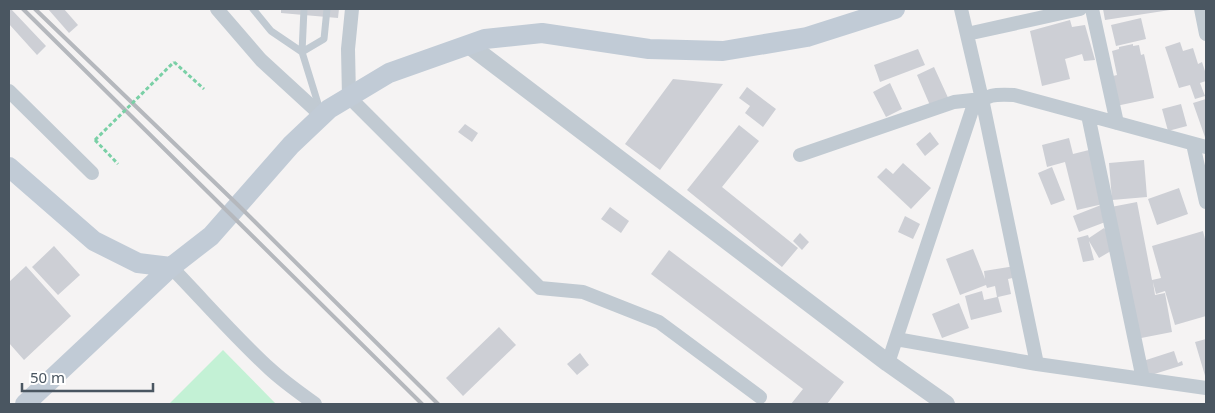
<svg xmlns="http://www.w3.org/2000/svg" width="1215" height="413" viewBox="0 0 1215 413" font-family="'Noto Sans',sans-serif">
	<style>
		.green { fill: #c3f1d5 }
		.building { fill: #cdcfd5 }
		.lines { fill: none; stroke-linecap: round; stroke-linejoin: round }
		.path { stroke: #7ad0a6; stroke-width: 3; stroke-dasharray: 4 2.5; stroke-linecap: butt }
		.service { stroke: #c1cad2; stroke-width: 7 }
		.minor { stroke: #c1cad2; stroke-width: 14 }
		.tertiary { stroke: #c1cad2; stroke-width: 18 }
		.secondary { stroke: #c1cbd6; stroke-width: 20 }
		.rail { stroke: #b5b8bd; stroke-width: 4 }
		.path-bridge { stroke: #7ad0a6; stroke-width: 3; stroke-dasharray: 4 2.5; stroke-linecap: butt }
	</style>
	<rect width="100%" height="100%" fill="#f5f3f3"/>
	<path class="green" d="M223,350L276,404H169Z"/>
	<path class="building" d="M9,9H11L46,46L37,55L9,24Z
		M48,9H64L78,25L69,33Z
		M281,9H339L338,18L281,13Z
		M1103,9H1170V10L1105,20Z
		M1141,18L1146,39L1116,46L1111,25Z
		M1070,20L1072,27L1085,25L1095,60L1084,61L1082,54L1065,59L1070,79L1042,86L1030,31Z
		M1180,42L1183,51L1193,48L1198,64L1202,62L1206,74V81L1200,83L1205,96L1195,99L1190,85L1179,88L1165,47Z
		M1133,44V46L1139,45L1141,55L1144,54L1154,98L1116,106L1109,77L1117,75L1112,51L1119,49V47Z
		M918,49L925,65L880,82L874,65Z
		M934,67L950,102L932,110L917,75Z
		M673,79L723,84L660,170L625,144Z
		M890,83L902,109L886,117L873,92Z
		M747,87L776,109L763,127L745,113L750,106L739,98Z
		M1206,99V140L1193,103Z
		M1181,104L1187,126L1168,131L1162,109Z
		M465,124L478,133L472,142L458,132Z
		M739,125L759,141L722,187L798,248L782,267L687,190Z
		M930,132L939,144L925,156L916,144Z
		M1069,138L1073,154L1089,150L1103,204L1077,210L1065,162L1047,167L1042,145Z
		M1144,160L1147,197L1112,200L1109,163Z
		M903,163L931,188L911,209L877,177L886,168L893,174Z
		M1052,167L1065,200L1051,205L1038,173Z
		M1179,188L1188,214L1157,225L1148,199Z
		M1137,202L1152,280L1161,278L1152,246L1203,231L1206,243V316L1175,325L1165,291L1156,294L1153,282L1155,295L1165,293L1172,332L1136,339L1111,207Z
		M1101,205L1108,221L1079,232L1073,216Z
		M610,207L629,221L621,233L601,219Z
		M905,216L920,224L913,239L898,232Z
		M1104,228L1116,248L1099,258L1089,241L1094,260L1083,262L1077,238L1088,235L1089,238Z
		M800,233L809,242L802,250L793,241Z
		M54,246L80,275L58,295L32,267Z
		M973,249L985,279L984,271L1015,266L1017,277L1008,279L1011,294L998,297L1002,312L971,320L965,296L982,291L984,300L997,297L995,286L987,288L986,285L960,295L946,259Z
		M669,250L844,382L827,404H791L803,389L651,274Z
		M26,266L71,316L24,360L9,343V282Z
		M959,303L969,328L942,338L932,314Z
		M499,327L516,345L463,396L446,378Z
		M1206,339V379L1195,342Z
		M1174,351L1178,363L1182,361L1183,365L1148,376L1143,361Z
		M580,353L589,365L577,375L567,364Z"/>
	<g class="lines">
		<path class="path" d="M174,62L204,89
			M95,140L118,164"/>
		<path class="service" d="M253,9L271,31L302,52L324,39L327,9
			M304,9L302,52L320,110"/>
		<path class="minor" d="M217,9L261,60L322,116
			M352,9L348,49L349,97L540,288L583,292L659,322L760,397
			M961,9L982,99L1037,364
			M1092,9L1117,123
			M1201,9L1206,34
			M967,34L1080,9
			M9,91L92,173
			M1088,115L1143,379
			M1193,144L1206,202
			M800,155L954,102L982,99
			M171,267C204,301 235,337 270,369C284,382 300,393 315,404
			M896,339L1037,364L1206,388
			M888,363L973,107C988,94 994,94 1014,95L1206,147"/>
		<path class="tertiary" d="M469,45L888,363L946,404"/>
		<path class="secondary" d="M9,167L94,241L138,263L171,267L211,236L291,145L329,109L389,73L485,39L542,33L649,49L723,51L807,37L895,9
			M25,404L171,267"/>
		<path class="rail" d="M23,9L422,404
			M35,9L238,205L438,404"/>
		<path class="path-bridge" d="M95,140L174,62"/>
	</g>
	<rect width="1215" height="413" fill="none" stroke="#4a5661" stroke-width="20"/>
	<path d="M22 383v8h131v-8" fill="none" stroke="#4a5661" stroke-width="2.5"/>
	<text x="30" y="383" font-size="15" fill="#4a5661" stroke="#ffffff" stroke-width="4" paint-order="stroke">50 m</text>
</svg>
